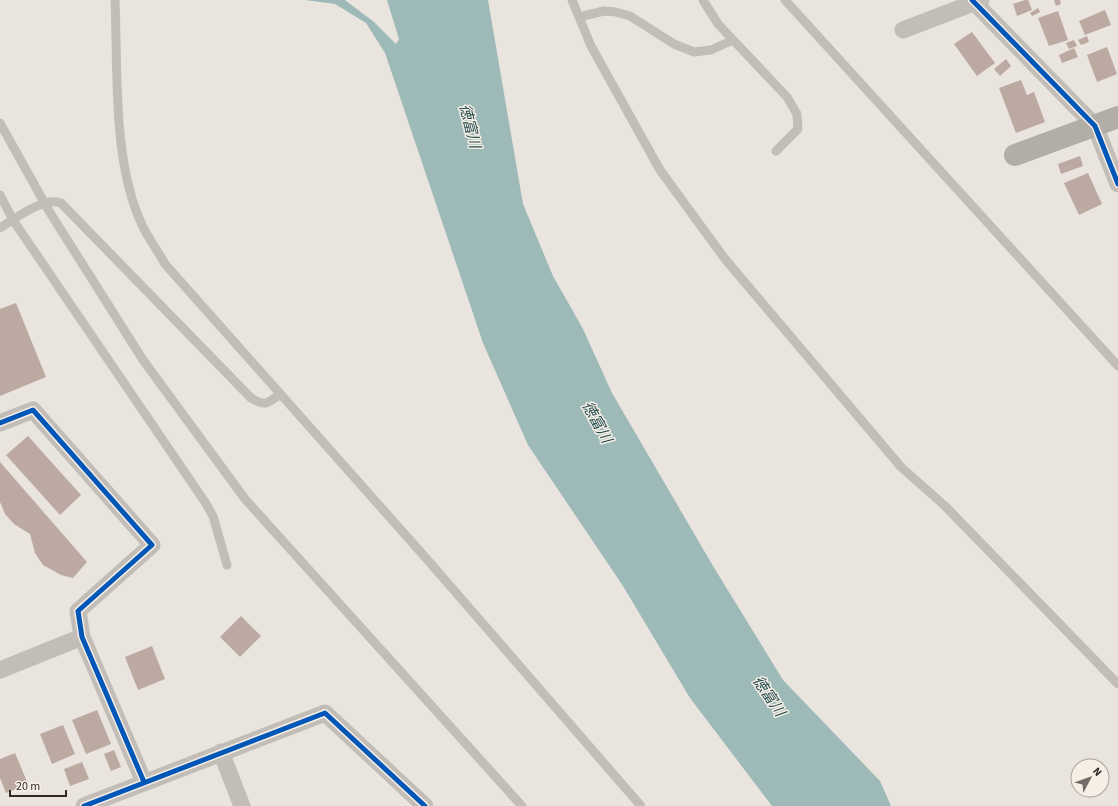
<svg xmlns="http://www.w3.org/2000/svg" width="1118" height="806" viewBox="0 0 1118 806" font-family="'Source Sans 3','Noto Sans JP',sans-serif">
	<style>
		.water { fill: #9dbab8 }
		.building { fill: #bca9a2 }
		.lines { fill: none; stroke-linecap: round; stroke-linejoin: round }
		.lane { stroke: #c3bdb8; stroke-width: 9 }
		.street { stroke: #c3bdb8; stroke-width: 17 }
		.secondary { stroke: #b3ada8; stroke-width: 22 }
		.cycleway-casing { stroke: #f7eee6; stroke-width: 8 }
		.cycleway { stroke: #0057b8; stroke-width: 5 }
		.labels { text-anchor: middle; stroke-width: 3; stroke-linejoin: round; paint-order: stroke }
		.water-label { font-size: 15px; font-style: italic; fill: #214e4f; stroke: #f7eee6 }
	</style>
	<rect width="100%" height="100%" fill="#eae4de"/>
	<path class="water" d="M305,0H345L374,22L396,44L399,39L387,0H488L523,204L553,276L583,329L612,393L713,566L783,680L880,781L891,806H772L690,698L623,586L528,445L483,343L385,53L366,23L335,4Z"/>
	<path class="building" d="M1025,0H1028L1032,10L1017,16L1013,4Z
		M1054,0H1060L1061,4L1056,6Z
		M1038,8L1040,12L1032,16L1030,13Z
		M1105,10L1111,25L1085,35L1079,21Z
		M1058,11L1068,40L1049,46L1038,18Z
		M972,32L995,63L977,76L954,44Z
		M1087,36L1089,42L1081,45L1078,40Z
		M1074,40L1077,46L1069,49L1066,43Z
		M1107,47L1117,74L1097,82L1087,55Z
		M1074,48L1078,57L1062,63L1059,55Z
		M1006,59L1011,66L1000,76L994,69Z
		M1021,80L1027,95L1034,92L1045,122L1016,133L999,88Z
		M1080,156L1083,166L1061,174L1058,164Z
		M1088,173L1102,204L1079,215L1064,183Z
		M16,303L46,377L0,396V309Z
		M28,436L81,495L60,515L6,455Z
		M0,462L87,562L73,578L61,575L43,565L35,553L30,534L14,524L5,514L0,502Z
		M241,616L261,636L240,657L220,637Z
		M152,646L165,679L138,690L125,657Z
		M97,710L111,744L86,754L72,720Z
		M63,725L75,754L52,764L40,734Z
		M114,750L121,767L111,771L104,754Z
		M15,753L28,784L6,793L0,778V759Z
		M82,762L89,779L70,786L64,769Z"/>
	<g class="lines">
		<path class="lane" d="M115,0C118,69 112,164 143,227C149,239 158,251 165,264L425,557L641,806
			M572,0L591,46L660,170L725,259L901,467L945,506L1118,684
			M703,0L718,24L787,97L797,114L798,129L776,151
			M785,0L1118,366
			M579,17L604,11L616,12L630,16L674,44L694,52L711,50L733,40
			M0,123L49,211L143,360L245,499L522,806
			M0,195L13,220L205,502L213,516L227,565
			M0,228C15,219 44,196 61,203L251,398C265,407 268,403 280,394"/>
		<path class="street" d="M972,0L1095,126L1118,184
			M903,30L981,0
			M0,423L33,410L152,545L78,611L82,637L144,782
			M0,670L82,637
			M221,752L242,806
			M84,806L325,713L425,806"/>
		<path class="secondary" d="M1015,155L1118,117"/>
		<g class="cycleway-casing">
			<path id="cycleway" d="M972,0L1095,126L1118,184
				M0,423L33,410L152,545L78,611L82,637L144,782
				M84,806L325,713L425,806"/>
		</g>
		<use href="#cycleway" class="cycleway"/>
	</g>
	<g class="labels">
		<g class="water-label">
			<text transform="translate(470 126) rotate(76)" y="5">徳富川</text>
			<text transform="translate(597 422) rotate(61)" y="5">徳富川</text>
			<text transform="translate(769 696) rotate(56)" y="5">徳富川</text>
		</g>
	</g>
	<g transform="translate(1090 778) rotate(49)"><circle r="19" fill="#f7eee6" stroke="#a9a09a"/>
	<path d="M0-3L7 15L0 10L-7 15Z" fill="#736b67"/>
	<text y="-6" font-size="11" font-weight="bold" text-anchor="middle" fill="#332a27">N</text>
	</g>
	<path d="M10 790v6h56v-6" fill="none" stroke="#332a27" stroke-width="2"/>
	<text x="16" y="790" font-size="12" fill="#332a27" stroke="#f7eee6" stroke-width="3" paint-order="stroke">20 m</text>
</svg>
